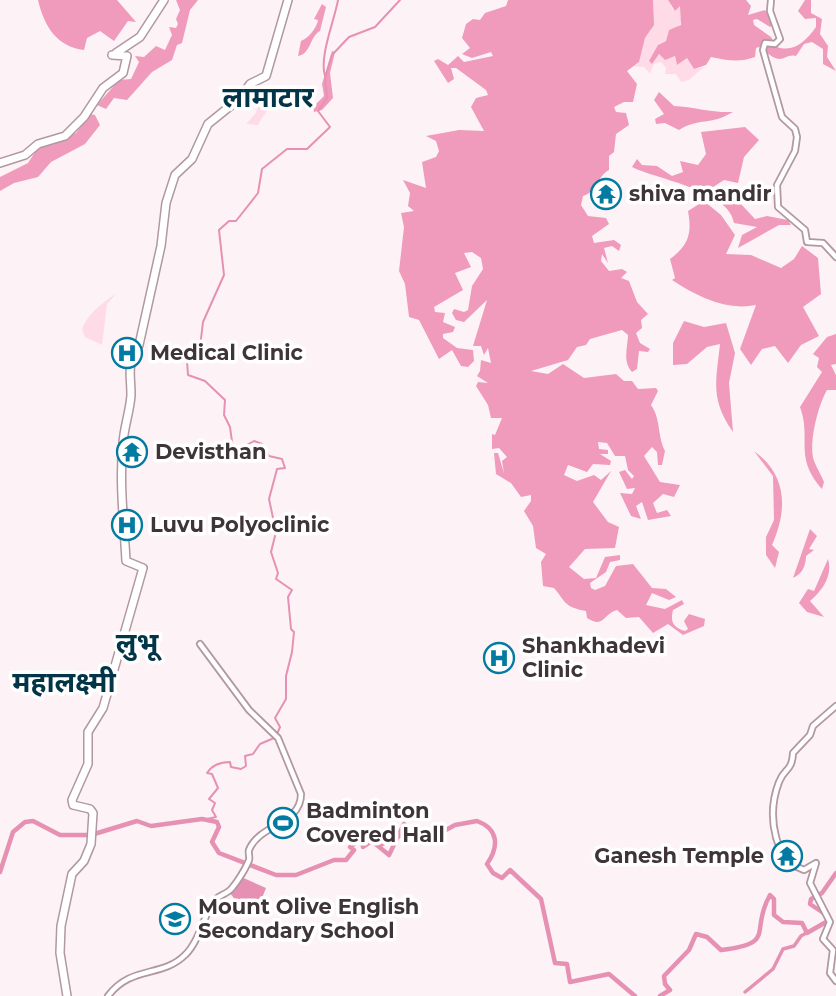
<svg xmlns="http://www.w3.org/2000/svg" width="836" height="996" viewBox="0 0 836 996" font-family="Montserrat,'Noto Sans Devanagari',sans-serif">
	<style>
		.green { fill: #ffdbe8 }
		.forest { fill: #f09abc }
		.water { fill: #e691b3 }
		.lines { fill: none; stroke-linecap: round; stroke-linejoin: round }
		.stream { stroke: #e691b3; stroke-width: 2 }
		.canal { stroke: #e691b3; stroke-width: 3.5 }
		.river { stroke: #e691b3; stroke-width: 4.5 }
		.minor-casing { stroke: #b198a1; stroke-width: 8 }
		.major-casing { stroke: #b198a1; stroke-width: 10 }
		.minor { stroke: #fff; stroke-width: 4.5 }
		.major { stroke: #fff; stroke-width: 7 }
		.labels { text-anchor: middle; stroke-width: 7; stroke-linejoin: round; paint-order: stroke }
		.poi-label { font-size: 21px; font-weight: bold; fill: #3f3538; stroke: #fff; text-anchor: start }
		.district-label { font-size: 28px; font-weight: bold; fill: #023548; stroke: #fff }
	</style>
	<rect width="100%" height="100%" fill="#fdf3f6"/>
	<path class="green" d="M653,0H668L673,10L680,5L681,21L678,28L669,30L666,41L660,43L650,60L659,54L665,60L674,55L677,65L687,58L694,69L704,67L689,80L681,82L676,74H665L666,68L661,62L654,64L650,74L644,67L631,66L638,64L645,38L651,30Z
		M265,92L272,99C271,109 262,116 258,125L246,124L255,114Z
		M116,294L107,304L102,345L85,337L82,329C87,315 102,302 116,294Z"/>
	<path class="forest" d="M38,0H117L136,22L128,21L114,41L100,31L87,38L84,50C57,47 44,26 38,0Z
		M176,0H198L190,10L182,43L177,45L172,60L152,72L127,100L114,98L106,109L97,105L119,80L131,79L139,62L135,56L144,57L156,46L165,50L172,35L169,27L176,28L178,24L176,19L180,10Z
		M508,0H653L654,25L645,38L639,62L627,71L637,84L633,102H624L614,107L616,112L626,113L629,125L616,134L614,152L609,156V170C597,176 598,191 583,196L581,205L588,216L606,218L609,224L592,236L594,243L614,240L621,245L619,251L612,246L604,248L608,263L602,254L601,261L609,271L622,269L627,272L621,278L629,281L637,302L648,314L641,320L642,328L636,333L640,343L650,349L648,352L639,351L637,369L632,372C622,361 628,346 628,335L622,330L590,339L586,345L577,347L568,360L531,371L548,374L563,364L584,378L616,374L624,381H632L638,389L656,388L658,391L651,405C661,419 657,435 665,451L662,465H658L657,452L652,447L644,456L660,482L680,485L674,497L663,494L653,503L657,513L667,510L671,516L648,520L642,502L636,506L641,519L631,516L620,493L632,494L635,488L627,489L619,472L625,470L632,479L634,476L628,470L625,456H615L607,443L598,442L599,449L608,450V454H600L611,461L610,465L593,464L587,472L568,465L564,475L577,481L594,475L601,480L611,471L593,502L608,522L619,527L615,548L585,549L569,567L584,579L596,578L605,557L620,555V560L610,562L606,572L590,583L591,588L595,590L605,586L616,566L633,564L652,588L666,589L676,597L669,600L652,593L646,605L665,609L682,600L684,604L673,610C670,622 673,627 685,631L688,629L684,621L689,614L705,619L704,626L683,635L668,624L653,633L639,617L626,618L617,610C603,614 604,629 587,618L586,611C564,607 566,602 554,588L543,586L541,562L546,554L536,548L533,526L524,511L531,501V495L521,497L511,483L496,474L494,453H498L504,473L502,461L507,457L499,448L492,449V434L495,435L502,418H491L488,405L476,386L478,382L488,383L477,376L480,371L481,360L491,363L488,348L484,355L481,346H473L487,300L464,322L456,320L452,313L454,309L464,312L468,310L472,286L483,269L481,258L472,252L464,253L471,267L455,273L463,290L434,307L435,312L445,313L443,322L455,327L453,332L443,334V338L457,348L473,350L474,361L468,367L461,366L452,350L439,359L419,320L409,317L405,284L399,271L404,227L401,213L414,211L408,206L410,193L403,180L426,188L422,162L436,157L439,151L436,141L426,136L459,130L484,131L471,107L476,98L488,95L486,90L456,68H451L454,79L448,83L434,61L438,59L448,65L458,56L464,62L493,56L491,52L472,58L462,54L470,48L462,38L466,24L473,19L480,20L485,13L506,6Z
		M668,0H746L751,6L748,15L765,10L774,24L770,27L757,19L753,20L754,25L771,37L777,47C794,53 806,41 816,27V18L805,19L798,11L805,0H811V13L822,19L820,34L828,46L827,57L836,71L823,64V49L812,42L804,44L796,56C788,54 786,59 779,59C772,59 765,50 759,47L756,48L755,57C739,63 726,60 711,57L706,65L694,69L687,58L677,65L675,56L665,60L659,54L652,64L649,61L658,45L666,41L669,30L681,25L680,6L675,11Z
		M322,4L326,7L320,31C310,36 311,54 298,56L301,41C309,38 317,27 318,20L314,19Z
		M332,51L335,52L330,73L333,98L322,110L314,112L313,107L324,96L322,84Z
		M659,92L674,106C694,107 713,113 733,112C710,126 700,117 679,130L665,123L656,124L655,119L664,114L654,100Z
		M90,114L95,115L100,125L85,144L51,162L38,177L14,183L0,191V177L28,163L39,146L52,145L76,133Z
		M745,127L759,140L744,157L738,183L724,180L710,189H727L755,219L767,216L788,220L791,225H779L738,248L742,235L757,227L734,223C729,190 658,180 632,167L637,159L642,165L657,166L672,176L683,172L680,161L698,165L706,154L701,132Z
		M704,201L721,215L735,235L726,254L751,255L781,268L794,259L802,246L818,258L821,294L803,307L819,336L801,345L788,363L775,346L762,349L751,365L740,349L756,305C726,311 698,297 672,280L675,278L670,259C689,245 692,233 688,211Z
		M684,321L704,327L726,323L735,353L729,383L733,432C710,399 716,382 720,344L707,347L687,364L673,365V343Z
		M836,334V364L831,365L836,375V390H827C818,405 808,445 814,461C817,468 821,475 824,482L822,489C793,456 812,440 800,407L822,372L817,367L819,358L813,354L827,337Z
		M754,451C787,475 788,509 772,545L779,552L775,568L766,555V537L774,520L773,476Z
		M810,529L817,536L809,549L814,550L806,556C806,566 802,574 793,578Z
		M828,559C833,575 823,590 810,601L824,617L807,612L799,603L808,589L814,591Z"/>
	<path class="water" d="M239,876L266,888L258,908L236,901L230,893Z"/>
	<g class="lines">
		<path class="stream" d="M325,76C319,57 334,22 338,0
			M277,734L280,727L275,718L286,699V676L292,652L294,632L291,629L288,597L292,590L276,579L278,573L271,552L276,532L269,499L277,469L285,468L282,459L269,456L262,444L254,441L236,451L233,449L230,427L224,415L225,400L205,381L188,375L186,347H200L203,322L224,275L219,230L229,221H236L258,193L262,169L287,149H307L330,127L318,111L327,98L325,78L332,55L349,37L375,27L400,0
			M207,819L216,817L212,810L215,803L209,799L218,788L212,774L207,773C212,765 221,762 230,762L231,767L241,769L246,766L245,756L253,754L260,744L274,738"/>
		<path class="canal" d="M745,992L773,969L783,949L794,946L801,936L827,921"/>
		<path class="river" d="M380,845L400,836
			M0,872L13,832L25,822L33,821L60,835H91L137,821L151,826L202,819L217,822L219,827L212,842L219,853L276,875H296L334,860H346L354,850L350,847L362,838L363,847L372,841L389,855L404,824L422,843L455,825L477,821C499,829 499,847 487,864L493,873L502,878L510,870L541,899L555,963L567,964L570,982L609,974L635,996
			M660,996L670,990L665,984L664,976L689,950L696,934L707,937L721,950C778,943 749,932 770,895L774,899V915L783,922L802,923L807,933L828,921L825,914L810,904L811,899L822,893L836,873"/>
		<g class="minor-casing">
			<path id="minor" d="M771,0L770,11L780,39L775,44L765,43L763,50L782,117L795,129L797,137L795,151L777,185L778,207L805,230L807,242L823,243L836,257
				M836,706L813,726L810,735L793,753C792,772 784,768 779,782C769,808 772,836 786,862L804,870L816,863L810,883L830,922L823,939L833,950L830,973L836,981
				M108,996C131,965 162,978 185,955C198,943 203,919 212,904C216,895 227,895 232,888C238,881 246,868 249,860C250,857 248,853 249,850C259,824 301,825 301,794L278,738L249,710L200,644"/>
		</g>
		<g class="major-casing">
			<path id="major" d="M116,53L140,37L164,0
				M0,163L25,155L38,144L65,136L84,117L103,88L123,73L127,56L112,55
				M67,996L60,953L61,926L72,874L84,861L91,844L93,813L90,809L73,805L72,800L88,764V732L103,708L143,568L126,561C124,522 119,482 123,443C124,427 130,411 131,395C131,372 126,366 139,345L161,246L166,203L175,175L192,159L208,124L239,99L250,84L266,76L288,0"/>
		</g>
		<use href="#minor" class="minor"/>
		<use href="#major" class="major"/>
	</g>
	<defs>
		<g id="temple-ring" transform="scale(1.575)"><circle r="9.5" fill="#fff" stroke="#037aa2" stroke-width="1.5"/><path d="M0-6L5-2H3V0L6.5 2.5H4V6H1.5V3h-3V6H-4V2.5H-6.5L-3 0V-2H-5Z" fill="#037aa2"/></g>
		<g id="hospital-ring" transform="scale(1.575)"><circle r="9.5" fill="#fff" stroke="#037aa2" stroke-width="1.5"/><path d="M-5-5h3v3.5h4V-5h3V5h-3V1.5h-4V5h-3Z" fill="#037aa2"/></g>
		<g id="stadium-ring" transform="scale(1.575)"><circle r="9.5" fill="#fff" stroke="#037aa2" stroke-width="1.5"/><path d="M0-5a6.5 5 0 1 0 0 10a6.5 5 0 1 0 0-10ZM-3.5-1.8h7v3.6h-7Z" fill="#037aa2"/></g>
		<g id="school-ring" transform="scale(1.575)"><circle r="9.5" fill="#fff" stroke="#037aa2" stroke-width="1.5"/><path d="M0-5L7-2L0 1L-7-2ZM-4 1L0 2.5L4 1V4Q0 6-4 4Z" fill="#037aa2"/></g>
	</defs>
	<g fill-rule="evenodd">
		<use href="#temple-ring" x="606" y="194"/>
		<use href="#hospital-ring" x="127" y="353"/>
		<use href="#temple-ring" x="132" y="452"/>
		<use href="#hospital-ring" x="127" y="525"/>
		<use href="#hospital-ring" x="499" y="658"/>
		<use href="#stadium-ring" x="283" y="823"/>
		<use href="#temple-ring" x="787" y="856"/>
		<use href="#school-ring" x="175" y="919"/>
	</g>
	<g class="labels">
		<g class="poi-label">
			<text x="629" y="201">shiva mandir</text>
			<text x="150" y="360">Medical Clinic</text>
			<text x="155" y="459">Devisthan</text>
			<text x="150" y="532">Luvu Polyoclinic</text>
			<text x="522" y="653">Shankhadevi<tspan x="522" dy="24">Clinic</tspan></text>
			<text x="306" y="818">Badminton<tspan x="306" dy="24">Covered Hall</tspan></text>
			<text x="764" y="863" text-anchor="end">Ganesh Temple</text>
			<text x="198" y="914">Mount Olive English<tspan x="198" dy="24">Secondary School</tspan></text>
		</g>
		<g class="district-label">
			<text x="268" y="107">लामाटार</text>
			<text x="137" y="653">लुभू</text>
			<text x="64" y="692">महालक्ष्मी</text>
		</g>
	</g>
</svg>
